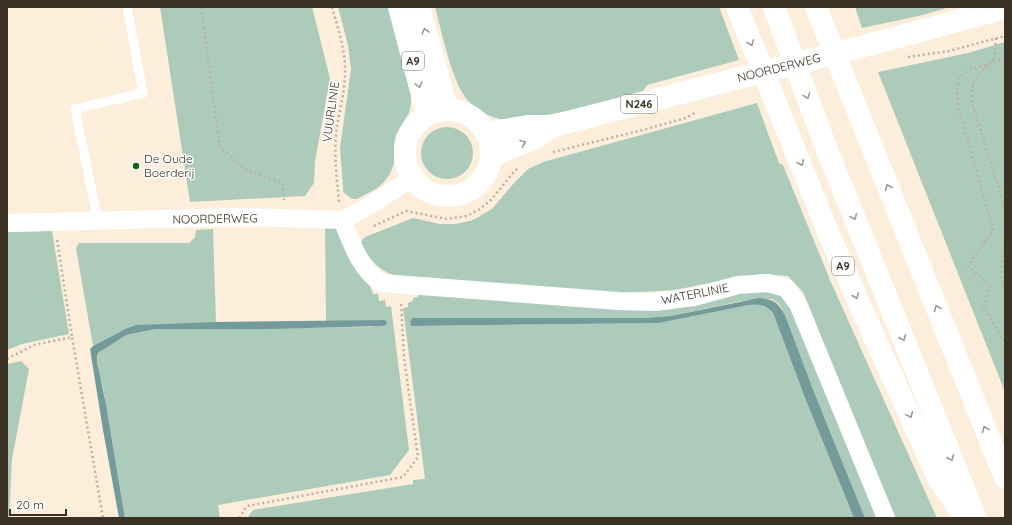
<svg xmlns="http://www.w3.org/2000/svg" width="1012" height="525" viewBox="0 0 1012 525" font-family="Quicksand,sans-serif">
	<style>
		.green { fill: #adcbbb }
		.water { fill: #749a9c }
		.lines { fill: none; stroke-linecap: round; stroke-linejoin: round }
		.path { stroke: #bdb09f; stroke-width: 2.5; stroke-dasharray: 2 3; stroke-linecap: butt }
		.service { stroke: #fff; stroke-width: 9 }
		.minor { stroke: #fff; stroke-width: 18 }
		.primary { stroke: #fff; stroke-width: 22 }
		.motorway { stroke: #fff; stroke-width: 22 }
		.oneway { stroke: #9c9892 }
		.poi-dot { fill: #14680b; stroke: #fdfdfd; stroke-width: 1.5 }
		.labels { text-anchor: middle; stroke-width: 3; stroke-linejoin: round; paint-order: stroke }
		.shield { fill: #fdfdfd; stroke: #746e65; stroke-width: 1 }
		.shield-label { font-size: 11px; font-weight: bold; fill: #3a3024 }
		.street-label { font-size: 12px; fill: #3a3024; stroke: #fdfdfd }
		.poi-label { font-size: 12px; fill: #3a3024; stroke: #fdfdfd; text-anchor: start }
	</style>
	<rect width="100%" height="100%" fill="#fceedb"/>
	<path class="green" d="M160,7H312L330,78L315,162L314,183L305,196L190,202Z
		M338,7H391L411,80V104L409,113L396,135L394,145V163L390,174L384,182L376,189L357,199H352L343,192V187L340,148L351,69L348,45Z
		M435,7H719L739,60L647,85L643,91C602,102 560,116 518,118C512,119 505,120 500,119C486,116 470,106 463,94C450,72 442,33 435,7Z
		M855,7H950L923,15L862,28Z
		M1005,42V392L878,72L968,53Z
		M757,103L779,163L783,165L830,280L937,518H894L803,292L788,276L762,274L724,280L675,290L622,293L393,275C376,268 371,260 361,245L362,240L365,237L413,218L440,224H456L473,220L492,209L514,183L528,169L543,162Z
		M421 153a26 26 0 1 1 52 0a26 26 0 1 1-52 0Z
		M325,224L336,228L369,282L373,294H378L379,301L385,300L386,307L391,306L409,450L390,475L218,505L220,518H125C118,475 111,431 103,388C100,378 94,362 99,352L126,335L156,329L372,327L385,320L326,322Z
		M213,229L216,322L125,329L93,346L76,248L79,243H189L195,237L196,230Z
		M52,231L69,334L22,344L7,350V232Z
		M765,288L777,293L795,304L880,518H865L814,392L785,315L779,304L772,299L741,301L671,316L644,318H412L410,322L411,326L659,323L749,305C759,304 766,305 773,313L805,398L854,518H247L253,510L413,484V480L425,479L403,308L408,307V303L413,301V298L418,297L419,291L585,302Z
		M21,361L29,369L12,459L9,518H7V364Z"/>
	<path class="water" d="M759,298C774,300 777,301 785,315L814,392L865,518H854L805,398L773,313C766,305 759,304 749,305L659,323L411,326L410,322L412,318H644L671,316Z
		M385,320L387,322L386,325L383,326L268,329H156L126,335L106,348L99,352L97,356V363L106,404L125,518H119L103,430L90,349L93,346L125,329L137,325L216,322Z"/>
	<g class="lines">
		<path class="path" d="M201,7L220,147L246,170L282,183L284,200
			M332,7C338,29 346,51 345,73C345,94 338,114 336,134C334,157 337,180 339,202
			M996,38L995,52L993,60L976,78L973,84L971,100L1000,191L1005,216
			M908,57L949,51L1005,36
			M1005,59C998,60 993,63 986,65C959,71 955,78 958,105L993,230L968,266L990,286L984,306L1005,343
			M553,152L639,131L686,118L696,112
			M374,226L406,211L447,219L467,216L480,209L492,199L512,174L518,168
			M1005,236C1003,254 999,275 1005,293
			M57,240L72,337
			M7,359L34,345L72,337L103,518
			M239,518L247,506L403,477L418,457L404,358L401,303"/>
		<path class="service" d="M98,221L75,109L143,93L127,7"/>
		<path class="minor" d="M342,220C351,241 360,270 381,283L618,301L655,302L694,297L738,285L768,283L786,288L798,304L886,518
			M7,223L244,217L342,220L362,210L413,178"/>
		<path class="primary" d="M405 153a43 43 0 1 1 86 0a43 43 0 1 1-86 0Z
			M487,133L528,126H553L891,39L1005,8
			M491,156L533,139L551,127"/>
		<path class="motorway" d="M399,7L427,114
			M419,7L447,109
			M737,7L828,232L863,312L938,478L965,518
			M774,7L825,145L975,516
			M816,7L1005,478"/>
	</g>
	<defs><path id="oneway-chevron" d="M-2-3.5L2.5 0L-2 3.5" fill="none" stroke-width="1.6" stroke-linecap="round" stroke-linejoin="round"/></defs>
	<g class="oneway">
		<use href="#oneway-chevron" transform="translate(425 31) rotate(-105)"/>
		<use href="#oneway-chevron" transform="translate(751 43) rotate(68)"/>
		<use href="#oneway-chevron" transform="translate(419 85) rotate(76)"/>
		<use href="#oneway-chevron" transform="translate(807 96) rotate(70)"/>
		<use href="#oneway-chevron" transform="translate(523 143) rotate(-21)"/>
		<use href="#oneway-chevron" transform="translate(801 163) rotate(68)"/>
		<use href="#oneway-chevron" transform="translate(888 187) rotate(-112)"/>
		<use href="#oneway-chevron" transform="translate(854 217) rotate(68)"/>
		<use href="#oneway-chevron" transform="translate(856 296) rotate(67)"/>
		<use href="#oneway-chevron" transform="translate(937 308) rotate(-112)"/>
		<use href="#oneway-chevron" transform="translate(903 338) rotate(68)"/>
		<use href="#oneway-chevron" transform="translate(910 415) rotate(66)"/>
		<use href="#oneway-chevron" transform="translate(985 429) rotate(-112)"/>
		<use href="#oneway-chevron" transform="translate(951 458) rotate(68)"/>
	</g>
	<circle class="poi-dot" cx="136" cy="166" r="4"/>
	<g class="labels">
		<g class="shield">
			<rect x="402" y="52" width="22" height="18" rx="3"/>
			<rect x="621" y="95" width="36" height="18" rx="3"/>
			<rect x="832" y="257" width="22" height="18" rx="3"/>
		</g>
		<g class="shield-label">
			<text x="413" y="65">A9</text>
			<text x="639" y="108">N246</text>
			<text x="843" y="270">A9</text>
		</g>
		<g class="street-label">
			<text transform="translate(779 68) rotate(-14)" y="4">NOORDERWEG</text>
			<text transform="translate(331 112) rotate(-82)" y="4">VUURLINIE</text>
			<text transform="translate(215 219) rotate(-1)" y="4">NOORDERWEG</text>
			<text transform="translate(695 294) rotate(-11)" y="4">WATERLINIE</text>
		</g>
		<g class="poi-label">
			<text x="144" y="163">De Oude<tspan x="144" dy="14">Boerderij</tspan></text>
		</g>
	</g>
	<rect width="1012" height="525" fill="none" stroke="#3a3024" stroke-width="16"/>
	<path d="M10 509v6h56v-6" fill="none" stroke="#3a3024" stroke-width="2"/>
	<text x="16" y="509" font-size="12" fill="#3a3024" stroke="#fdfdfd" stroke-width="3" paint-order="stroke">20 m</text>
</svg>
